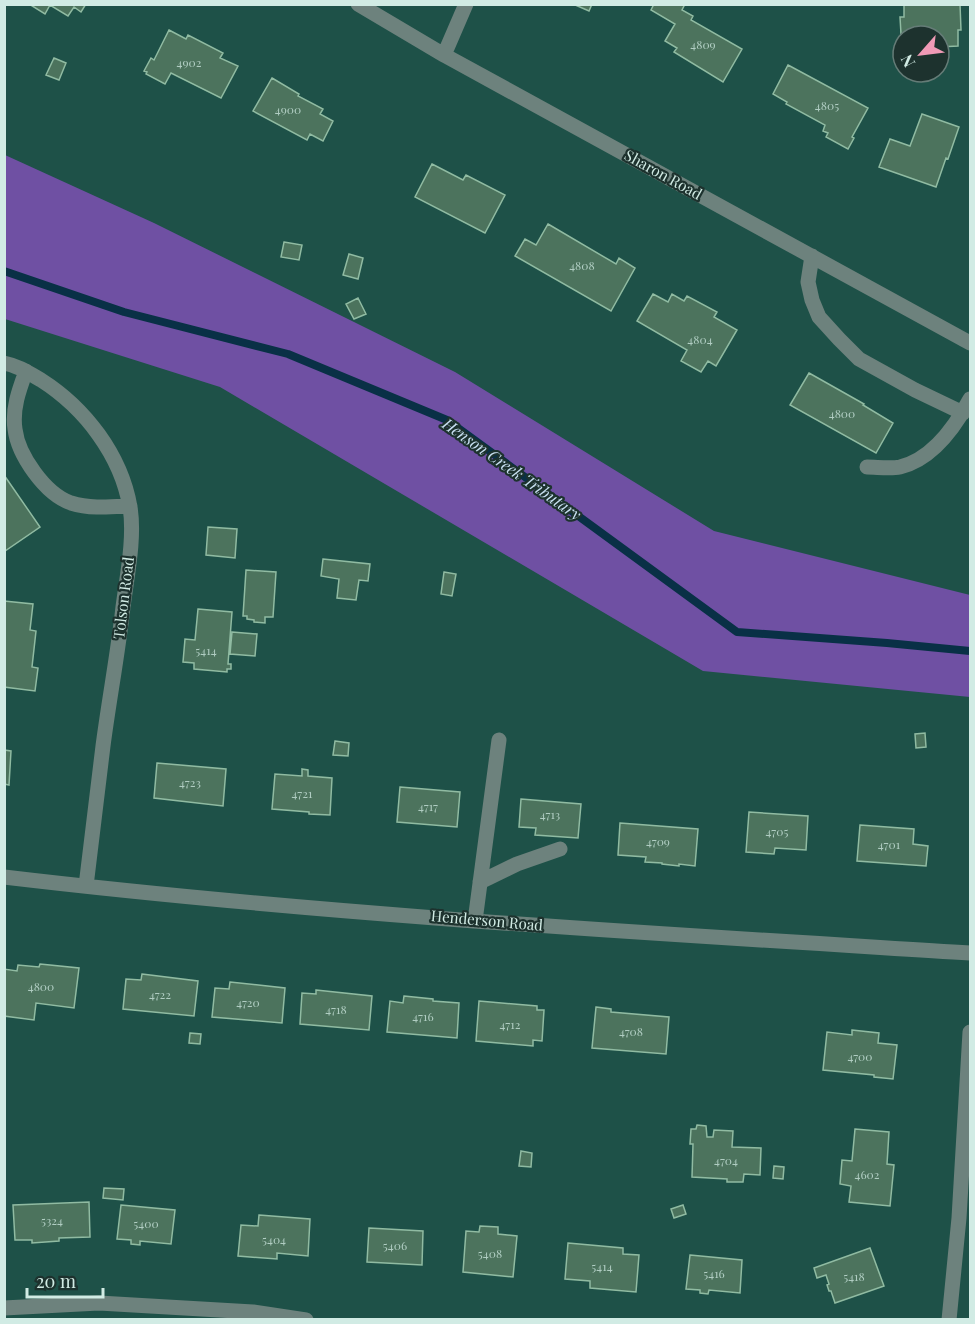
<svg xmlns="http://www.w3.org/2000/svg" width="975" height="1324" viewBox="0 0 975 1324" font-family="'Playfair Display',serif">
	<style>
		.green { fill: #6f50a3 }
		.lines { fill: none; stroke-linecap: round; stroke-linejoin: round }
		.stream { stroke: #093046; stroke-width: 8 }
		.building { fill: #4c735d; stroke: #90bba2; stroke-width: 1.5 }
		.minor { stroke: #6d827d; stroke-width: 15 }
		.labels { text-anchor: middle; stroke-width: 4.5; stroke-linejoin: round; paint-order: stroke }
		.number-label { font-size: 12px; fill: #b0cdc2 }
		.street-label { font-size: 15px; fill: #d1ebe4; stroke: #1d322e }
		.water-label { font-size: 16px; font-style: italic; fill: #c7dff0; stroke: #1d322e }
	</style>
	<rect width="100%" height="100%" fill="#1e5148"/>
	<path class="green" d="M5,155L154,223L455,372L714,531L970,595V697L703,671L220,387L5,319Z"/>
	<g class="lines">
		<path class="stream" d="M4,271L124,312L288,354L447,420L737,632L887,643L970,651"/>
	</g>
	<path class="building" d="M29,4H86L81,12L74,7L68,16L50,5L45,14Z
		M573,4H592L589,11Z
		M654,4H685L682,10L693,16L691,20L742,49L723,82L674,52L677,48L665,41L675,24L651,10Z
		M904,4H960L961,30H958V46L939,47V36H915V34H901L900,17H904Z
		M169,30L186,39L188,35L223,53L220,58L238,66L221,98L171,73L165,84L146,74L147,72L144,71L151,58L154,60Z
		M54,58L66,63L59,80L46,75Z
		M788,65L868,108L852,137L854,138L848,149L826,137L828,133L823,131L825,125L786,104L787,102L773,94Z
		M272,78L299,94L298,96L323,109L320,114L333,121L323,141L310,134L307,140L253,111Z
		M922,114L959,127L948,159L946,158L936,187L879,167L890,139L910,146Z
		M432,164L463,180L466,175L505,195L485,233L415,197Z
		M548,224L616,264L619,258L635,268L611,311L515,256L525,239L536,245Z
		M284,242L302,245L299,260L281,257Z
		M349,254L363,258L358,279L343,275Z
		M653,294L668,302L672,294L684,301L687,296L717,312L714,317L737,330L716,366L708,361L701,372L681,361L687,350L637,321Z
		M358,298L366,314L354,319L346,304Z
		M809,373L864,404L863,405L893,423L876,453L790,405Z
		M4,475L40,527L5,551H4Z
		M208,527L237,529L235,558L206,555Z
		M323,559L370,564L368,581L359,580L356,600L337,598L339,579L321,576Z
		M246,570L276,572L273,617H265V623L254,622V620L247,619V616H243Z
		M444,572L456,574L452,596L441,594Z
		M4,601L33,604L30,630L36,631L32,667L38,668L35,691L4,687Z
		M198,609L232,612L228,664H231V669H227V672L194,669V663L183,662L185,639L195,640Z
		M232,632L257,634L255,656L230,654Z
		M925,733L926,747L916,748L915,734Z
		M335,741L349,743L348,756L333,755Z
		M4,750L11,751L9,785L4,784Z
		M157,763L226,769L223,806L154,798Z
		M302,769L308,770V776L332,778L330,815L309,814V812L272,809L275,774L302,776Z
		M400,787L460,792L457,827L397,822Z
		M521,799L581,804L578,838L535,835L536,828L519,827Z
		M749,812L808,816L806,850L775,848L774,854L746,852Z
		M620,823L698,829L695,866L679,864V866L662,864V863L645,862L646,857L618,855Z
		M860,825L914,829L913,844L928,846L926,866L857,861Z
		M40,964L79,968L74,1008L36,1003L34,1020L4,1016V969L17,971L18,965L39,967Z
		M142,974L198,981L194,1016L123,1009L126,979L141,980Z
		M230,982L285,988L282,1023L212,1017L215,988L229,989Z
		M316,990L372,996L369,1030L300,1024L302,993L316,994Z
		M404,996L433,999V1001L459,1003L457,1038L387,1032L390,1001L403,1003Z
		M479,1001L537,1006V1010H544L542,1041L533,1040V1046L476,1041Z
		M596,1007L611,1009V1012L669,1017L666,1054L592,1048Z
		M852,1030L879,1033L878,1043L897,1045L893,1079L874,1077V1075L823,1070L827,1032L852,1035Z
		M190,1033L201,1034L200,1044L189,1043Z
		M697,1125L706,1126L707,1137H713L714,1130L733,1131L732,1147L761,1148L760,1175L744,1174L743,1182H727V1179L692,1177L693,1144H690L691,1129H696Z
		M855,1129L889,1132L887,1164L894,1165L890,1206L849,1202L851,1186L840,1184L842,1160L852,1161Z
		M521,1151L532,1153L531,1167L519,1166Z
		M774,1166L784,1167L783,1179L773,1178Z
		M104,1188L124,1189L123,1200L103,1198Z
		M89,1202L90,1237L59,1238V1241L32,1243V1240H15L13,1205Z
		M121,1205L175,1210L171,1244L140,1241V1245L131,1244V1240L117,1239Z
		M683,1205L686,1214L674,1218L671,1209Z
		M259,1215L310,1219L308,1256L277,1253V1259L238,1256L241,1225L258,1226Z
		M480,1226L498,1227V1234L517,1236L513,1277L463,1272L466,1231L479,1232Z
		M369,1228L423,1231L422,1265L367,1262Z
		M568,1243L623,1248V1254L639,1255L636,1292L590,1288V1281L565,1279Z
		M870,1248L884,1286L835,1303L831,1291H829L827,1285L829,1284L826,1275L817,1278L814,1268Z
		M690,1255L742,1260L740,1293L709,1290L708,1294L700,1293V1290L686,1289Z"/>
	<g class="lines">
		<path class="minor" d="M358,4L444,55L970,343
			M444,55L466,4
			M812,256L808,282L812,300L819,317L839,339L859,359L915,390L963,413
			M4,363C19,366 29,373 41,380C85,408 121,455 130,507C135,537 127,576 123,607C118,653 109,700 103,746C97,793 92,840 86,886
			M26,371C19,390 12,409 15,429C18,455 45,494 71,503C90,509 110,507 130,506
			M867,467C877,467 890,469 900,467C933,459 955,427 970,399
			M4,877C325,915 648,933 970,953
			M480,882L517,864L560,849
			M475,921L499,740
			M4,1308L99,1303L253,1312L306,1320
			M949,1320L959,1218L970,1032"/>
	</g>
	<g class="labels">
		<g class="number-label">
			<text x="703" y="49">4809</text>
			<text x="189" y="67">4902</text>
			<text x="827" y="110">4805</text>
			<text x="288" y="114">4900</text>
			<text x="582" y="270">4808</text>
			<text x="700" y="344">4804</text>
			<text x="842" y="418">4800</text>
			<text x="206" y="655">5414</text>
			<text x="190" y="787">4723</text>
			<text x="302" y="798">4721</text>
			<text x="428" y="811">4717</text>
			<text x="550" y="819">4713</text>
			<text x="777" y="836">4705</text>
			<text x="658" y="846">4709</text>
			<text x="889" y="849">4701</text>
			<text x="41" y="991">4800</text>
			<text x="160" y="999">4722</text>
			<text x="248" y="1007">4720</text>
			<text x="336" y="1014">4718</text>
			<text x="423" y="1021">4716</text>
			<text x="510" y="1029">4712</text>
			<text x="631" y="1036">4708</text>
			<text x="860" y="1061">4700</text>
			<text x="726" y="1165">4704</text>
			<text x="867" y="1179">4602</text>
			<text x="52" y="1225">5324</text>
			<text x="146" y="1228">5400</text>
			<text x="274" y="1244">5404</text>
			<text x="395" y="1250">5406</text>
			<text x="490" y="1258">5408</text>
			<text x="602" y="1271">5414</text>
			<text x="714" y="1278">5416</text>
			<text x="854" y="1281">5418</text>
		</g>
		<g class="street-label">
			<text transform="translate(663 175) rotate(29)" y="5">Sharon Road</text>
			<text transform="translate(124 598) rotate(-83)" y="5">Tolson Road</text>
			<text transform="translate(487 921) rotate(5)" y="5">Henderson Road</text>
		</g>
		<g class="water-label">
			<text transform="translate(512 469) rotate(35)" y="6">Henson Creek Tributary</text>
		</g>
	</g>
	<rect width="975" height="1324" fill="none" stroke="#d1ebe4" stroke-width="12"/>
	<g transform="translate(921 54) rotate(242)"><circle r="28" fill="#1d322e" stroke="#657c77" stroke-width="1.5"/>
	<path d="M0-4.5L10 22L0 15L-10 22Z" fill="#f09ab6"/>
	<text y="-9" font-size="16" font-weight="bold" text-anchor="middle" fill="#d1ebe4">N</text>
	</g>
	<path d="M27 1288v9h76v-9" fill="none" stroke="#d1ebe4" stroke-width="3"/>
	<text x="36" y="1288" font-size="18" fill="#d1ebe4" stroke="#1d322e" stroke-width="4.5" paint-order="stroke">20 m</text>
</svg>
